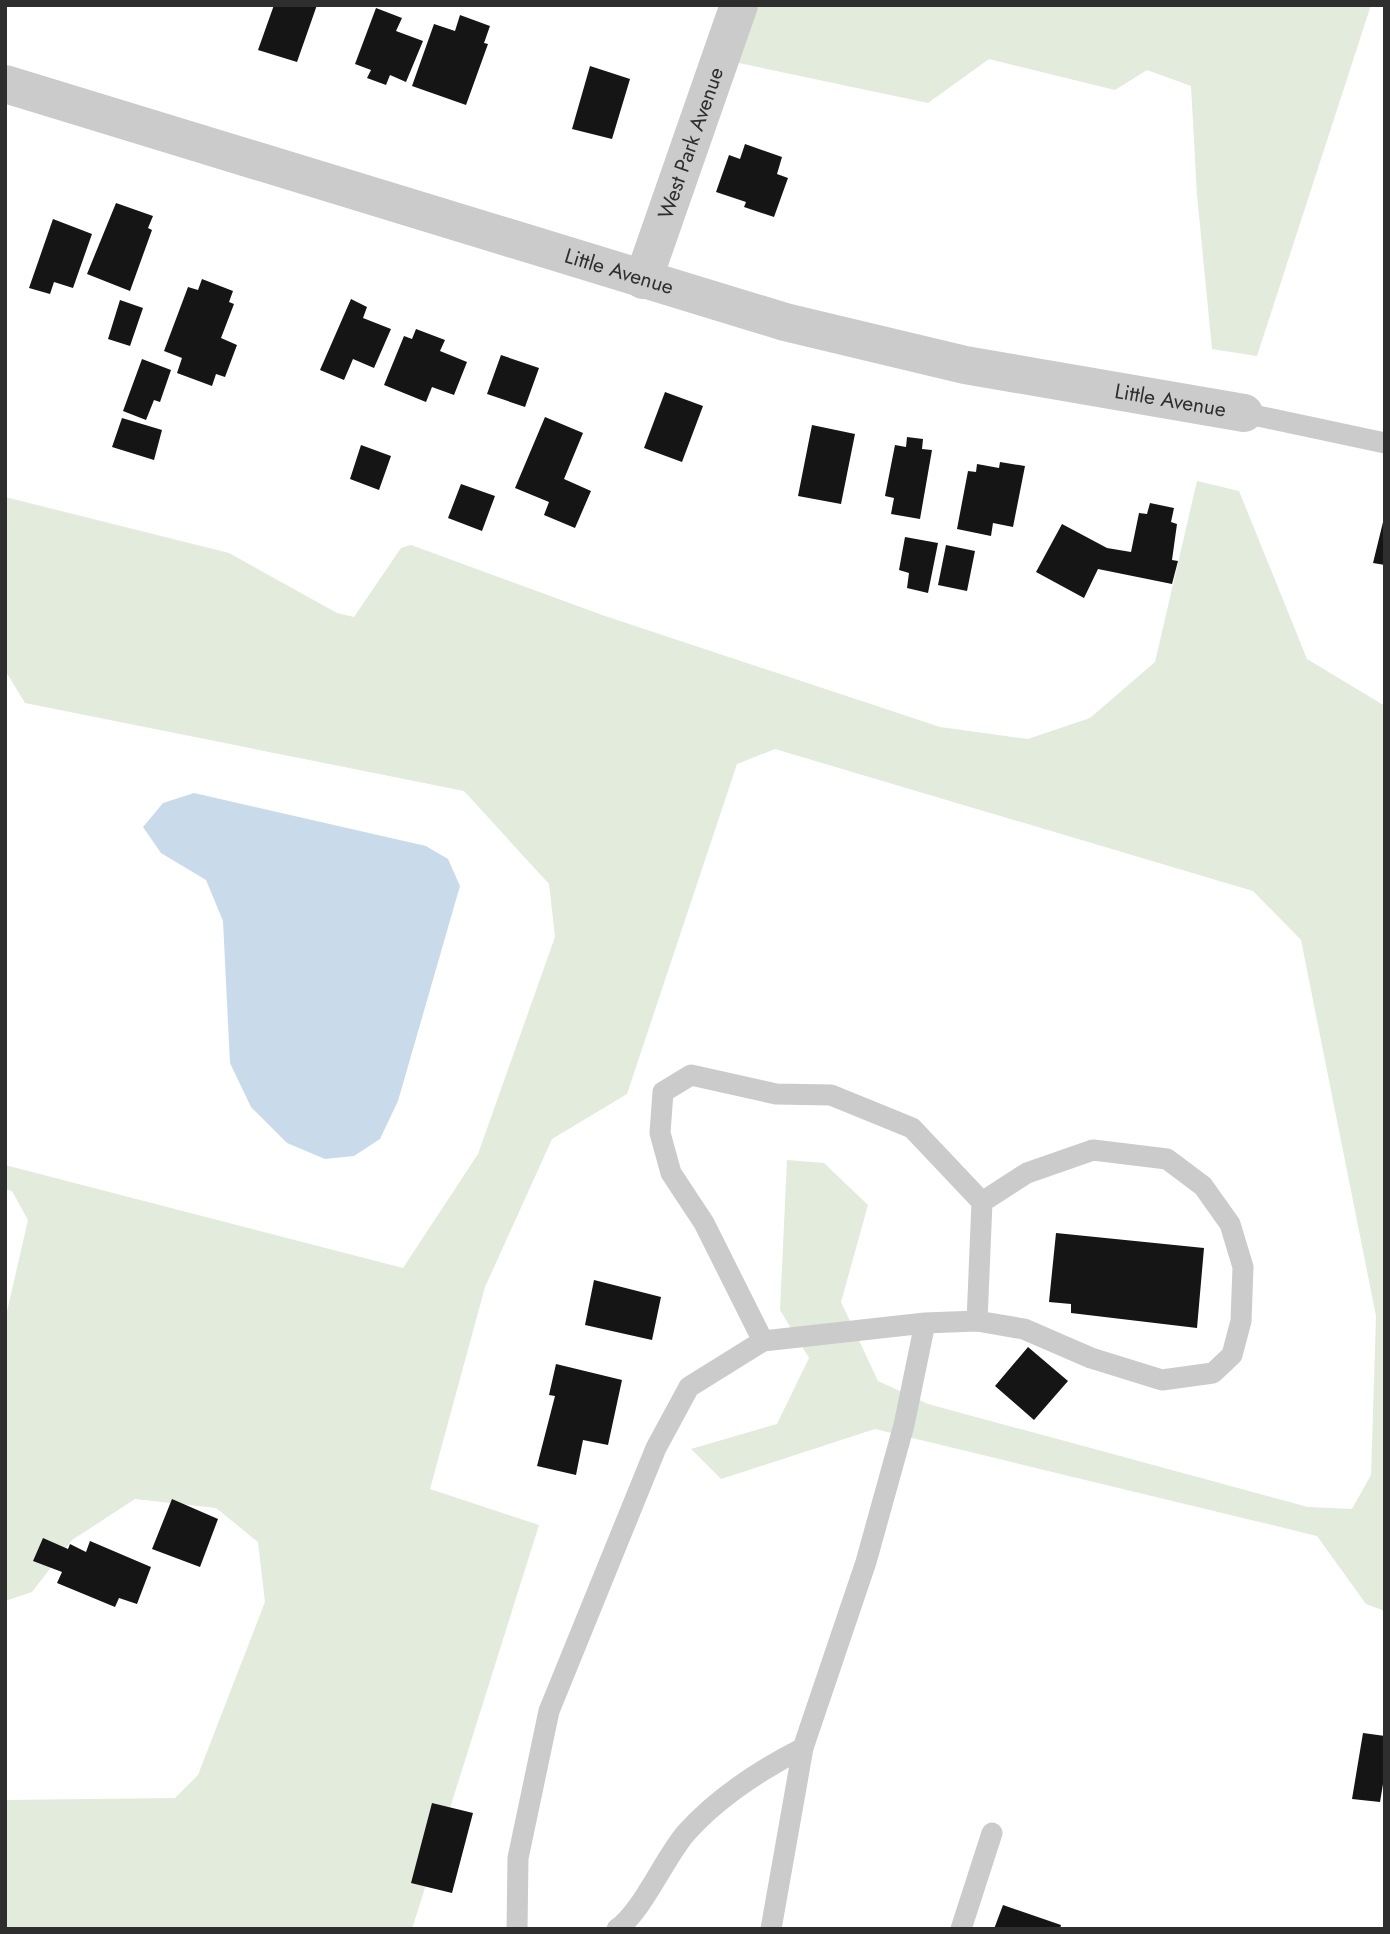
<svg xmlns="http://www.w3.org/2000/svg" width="1390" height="1934" viewBox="0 0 1390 1934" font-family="Jost,sans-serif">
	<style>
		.green { fill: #e3ebdc }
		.water { fill: #c9dbeb }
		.building { fill: #151515 }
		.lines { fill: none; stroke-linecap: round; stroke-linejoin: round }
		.service { stroke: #cbcbcb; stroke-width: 21 }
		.minor { stroke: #cbcbcb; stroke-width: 38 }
		.labels { text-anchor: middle; stroke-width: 7; stroke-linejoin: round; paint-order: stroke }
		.street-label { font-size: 21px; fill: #2e2e2e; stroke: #fff }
	</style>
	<rect width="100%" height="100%" fill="#fff"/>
	<path class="green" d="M753,5H1371L1257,356L1212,349L1197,195L1191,86L1147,70L1115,90L989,59L928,103L734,62Z
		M1197,481L1239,491L1307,659L1385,706V1611L1366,1604L1317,1536L875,1429L721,1479L691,1449L777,1424L809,1358L780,1310L787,1160L824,1163L868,1205L841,1302L878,1381L928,1404L1308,1507L1352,1509L1371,1475L1376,1316L1301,940L1253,891L775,749L737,764L627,1094L552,1139L485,1287L430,1489L539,1525L412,1929H5V1800L175,1798L198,1775L265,1602L258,1542L216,1508L135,1499L72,1540L32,1592L5,1601V1320L28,1220L12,1191L5,1189V1165L403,1268L478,1154L555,937L549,884L464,791L25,703L5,670V497L229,553L337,613L354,617L401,548L411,545L605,616L940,727L1028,739L1090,718L1155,662Z"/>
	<path class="water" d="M194,793L426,846L448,859L460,886L398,1101L380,1139L354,1156L325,1159L287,1143L251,1107L230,1063L223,921L206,880L161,853L143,827L163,803Z"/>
	<path class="building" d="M274,5H317L297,62L258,50Z
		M376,8L402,18L396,31L423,41L406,82L390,75L386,85L367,78L371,70L355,64Z
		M460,15L490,26L484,43L488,44L466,105L412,86L434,24L455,31Z
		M590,66L630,79L612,139L572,129Z
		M745,144L782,157L777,174L788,178L774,217L744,207L746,202L716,192L729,155L740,159Z
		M116,203L153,216L148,228L152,230L130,291L87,274Z
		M53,219L92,234L73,288L54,282L50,294L29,288Z
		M202,279L233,291L229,302L234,304L221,338L237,345L225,377L216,374L212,386L177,373L182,358L164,351L188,287L198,290Z
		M351,299L367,307L363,318L391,329L374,368L353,359L344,380L320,370Z
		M120,300L143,308L130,346L108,339Z
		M416,329L445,340L440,351L467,362L454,395L432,387L426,402L384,385L404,336L412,339Z
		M501,355L539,368L525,407L487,394Z
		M142,359L171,370L160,402L154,400L146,420L123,411Z
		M665,392L703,406L682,462L644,448Z
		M545,417L583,433L564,479L591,491L575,528L544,515L549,502L515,488Z
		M122,418L162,430L154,460L112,447Z
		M812,425L855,434L841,504L798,496Z
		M907,437L923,439L922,449L932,450L920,519L891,514L894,498L885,496L895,445L906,447Z
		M361,445L391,456L379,490L350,479Z
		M1000,462L1025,466L1013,527L993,523L991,536L957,529L968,471L976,472L977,464L999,468Z
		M461,484L495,496L482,531L448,518Z
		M1150,503L1174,508L1171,522L1177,524L1172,560L1178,561L1172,584L1098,569L1084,598L1036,572L1062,524L1107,548L1131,552L1139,513L1147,514Z
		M1384,518H1385V565L1373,563Z
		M905,537L938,543L928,593L907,588L909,573L899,570Z
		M946,545L975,551L967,591L938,585Z
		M1056,1233L1204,1248L1197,1328L1071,1313V1304L1049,1302Z
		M594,1280L661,1297L652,1340L585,1325Z
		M1028,1347L1068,1381L1034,1420L995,1386Z
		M556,1364L622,1380L608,1445L583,1440L576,1475L537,1466L555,1396L549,1395Z
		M172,1499L218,1519L200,1567L152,1549Z
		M43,1538L68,1549L70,1544L86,1552L90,1541L151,1567L137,1604L119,1598L115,1607L57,1583L62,1572L33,1561Z
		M1363,1733L1385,1736V1772L1380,1802L1352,1799Z
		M432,1803L473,1813L452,1893L411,1883Z
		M1003,1905L1061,1925L1060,1929H994Z"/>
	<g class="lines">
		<path class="service" d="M1244,413L1385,443
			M977,1321L982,1202
			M517,1929L518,1858L549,1711L656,1448L689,1387L763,1341L925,1323L977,1321L1024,1329L1091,1358L1162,1380L1213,1373L1232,1355L1241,1321L1243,1267L1230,1224L1203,1186L1167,1159L1093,1150L1027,1173L982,1202L912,1128L831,1095L776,1094L691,1075L663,1092L660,1133L671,1173L704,1223L763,1341
			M617,1929C642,1912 665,1857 686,1833C719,1796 760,1770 803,1748
			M771,1929L803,1748L866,1562L904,1425L925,1323
			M961,1929L992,1833"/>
		<g class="minor">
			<path id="s1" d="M5,84L785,322L965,365L1244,413"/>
			<path id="s2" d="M643,280L739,5"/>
		</g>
	</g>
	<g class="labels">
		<g class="street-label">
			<text dy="7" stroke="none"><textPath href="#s2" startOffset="145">West Park Avenue</textPath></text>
			<text dy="7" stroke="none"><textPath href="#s1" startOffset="642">Little Avenue</textPath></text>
			<text dy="7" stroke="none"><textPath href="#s1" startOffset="1209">Little Avenue</textPath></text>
		</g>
	</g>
	<rect width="1390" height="1934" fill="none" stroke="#2e2e2e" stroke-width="14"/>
</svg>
